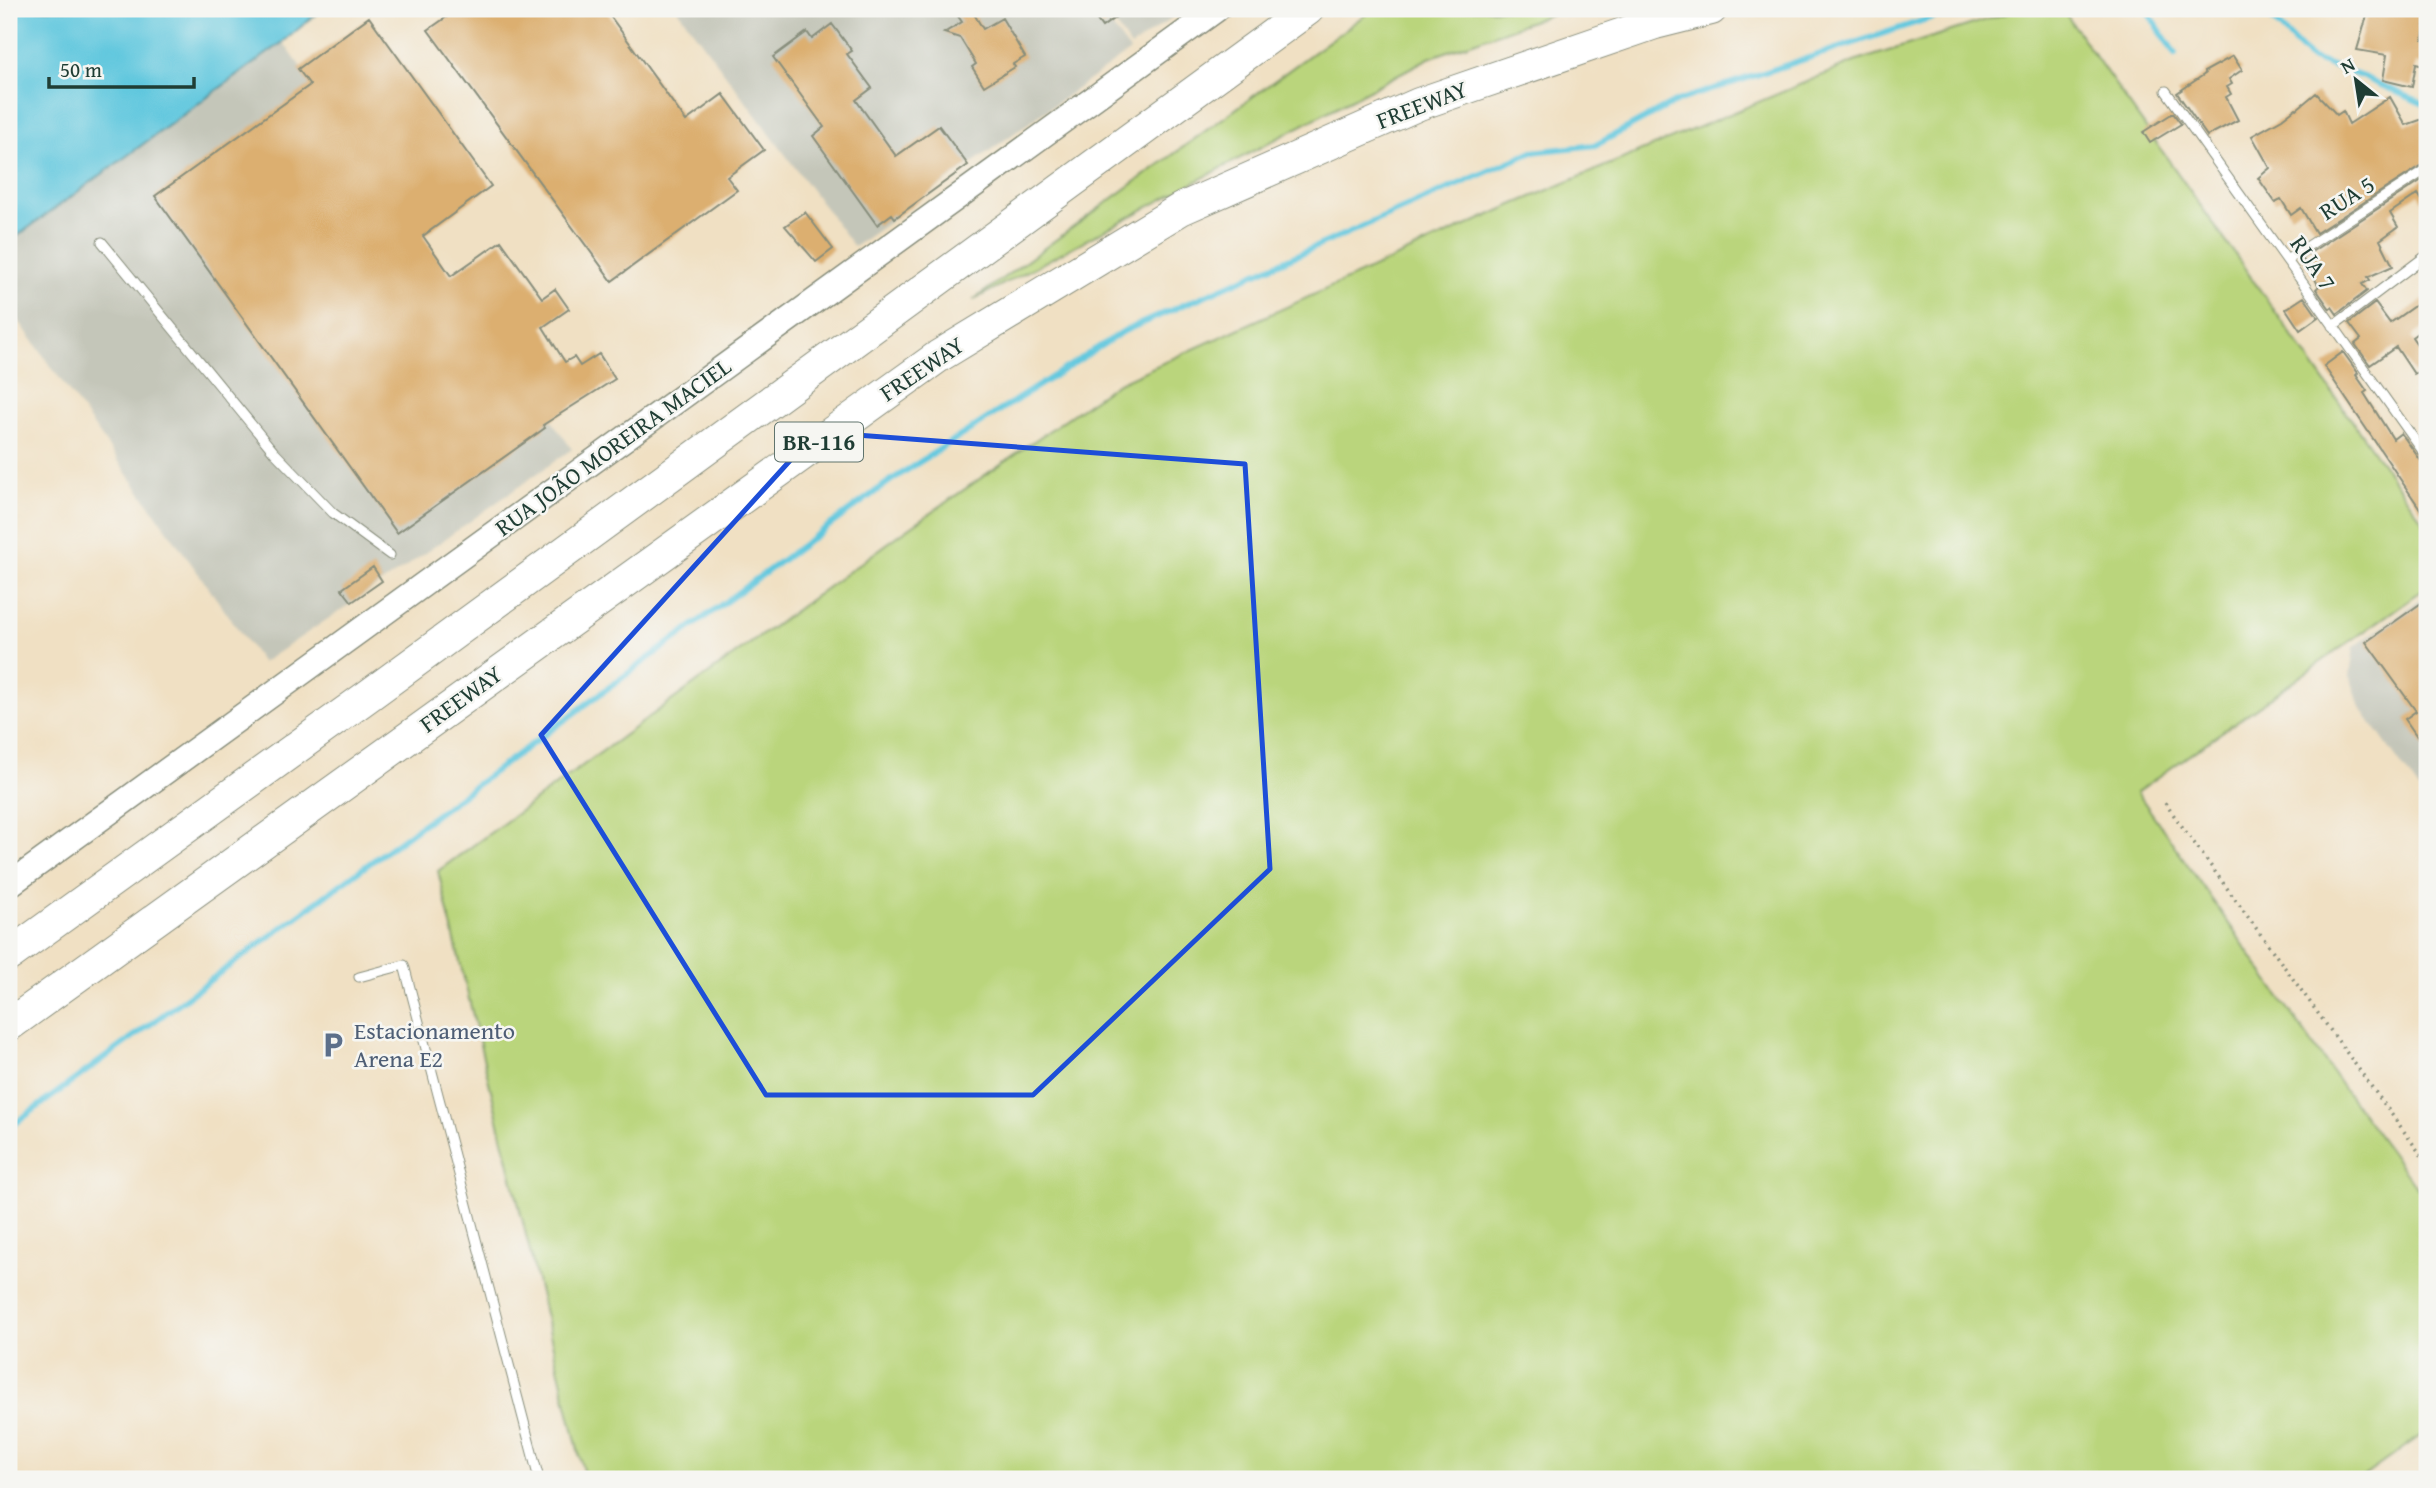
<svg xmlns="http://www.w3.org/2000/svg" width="2436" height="1488" viewBox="0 0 2436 1488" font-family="'Gentium Book Plus',serif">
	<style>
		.industrial { fill: #c4c6b9 }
		.green { fill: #bad57b; stroke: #6c8958; stroke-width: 2 }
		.water { fill: #61c7de; stroke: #408289; stroke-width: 2 }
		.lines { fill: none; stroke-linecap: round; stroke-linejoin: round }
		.stream { stroke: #61c7de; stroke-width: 6 }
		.building { fill: #dcaf70 }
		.lane-casing { stroke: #888e7c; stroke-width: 11 }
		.secondary-casing { stroke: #888e7c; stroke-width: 27 }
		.highway-casing { stroke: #888e7c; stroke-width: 34 }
		.path { stroke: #888e7c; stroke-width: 3.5; stroke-dasharray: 2 5; stroke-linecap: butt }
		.lane { stroke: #fff; stroke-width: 9 }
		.secondary { stroke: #fff; stroke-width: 24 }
		.highway { stroke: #fff; stroke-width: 32 }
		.marked { fill: none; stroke: #1d4ed8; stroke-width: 5; stroke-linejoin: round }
		.labels { text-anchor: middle; stroke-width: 5; stroke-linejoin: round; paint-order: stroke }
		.shield { fill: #f6f6f2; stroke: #60746d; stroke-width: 2 }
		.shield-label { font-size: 23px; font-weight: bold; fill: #1f3d34 }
		.street-label { font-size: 24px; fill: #1f3d34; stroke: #f6f6f2 }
		.service-label { font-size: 24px; fill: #4e5e75; stroke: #f6f6f2; text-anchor: start }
	</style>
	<rect width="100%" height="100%" fill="#f6f6f2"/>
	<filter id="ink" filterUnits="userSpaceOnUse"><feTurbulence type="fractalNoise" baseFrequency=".0143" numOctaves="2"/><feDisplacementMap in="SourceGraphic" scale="14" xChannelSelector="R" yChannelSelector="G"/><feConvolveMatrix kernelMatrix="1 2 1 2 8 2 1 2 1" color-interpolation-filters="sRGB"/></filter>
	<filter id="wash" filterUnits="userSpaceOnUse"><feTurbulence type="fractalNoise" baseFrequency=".00686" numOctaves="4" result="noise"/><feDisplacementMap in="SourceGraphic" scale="28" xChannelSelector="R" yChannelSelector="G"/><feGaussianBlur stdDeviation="1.57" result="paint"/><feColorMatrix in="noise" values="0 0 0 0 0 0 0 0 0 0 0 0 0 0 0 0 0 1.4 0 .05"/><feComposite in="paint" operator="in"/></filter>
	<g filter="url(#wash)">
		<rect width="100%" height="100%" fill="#f0e0c3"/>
		<path class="industrial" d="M677,9H1099L1130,51L854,247Z
			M1104,9H1184L1131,47Z
			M283,42L572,449L404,568L262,663L9,307V242Z
			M2427,594V801L2360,707L2350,676L2354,647Z"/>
		<path class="green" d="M1373,9H1565L1429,58L973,300Z
			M2020,9H2062L2427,527V587L2137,792L2344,1089L2427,1201V1431L2360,1479H585L438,871L899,535L1116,384L1510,206L1854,62Z"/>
		<path class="water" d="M9,9H322L283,42L9,242Z"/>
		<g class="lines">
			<path class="stream" d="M2146,9L2175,54
				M2262,9L2310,58L2363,77L2424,104L2427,103
				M9,1128L890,481L1124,331L1532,152L1596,145L1677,101L1958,9"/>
		</g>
		<g id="blocks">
			<path class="building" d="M458,9H605L686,121L723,94L764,150L727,177L737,190L612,281L428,30Z
				M953,9H971L983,29L1002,18L1025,57L1013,64L1015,67L984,86L972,67L976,64L960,38L944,33L962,22Z
				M1089,9H1127L1102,27Z
				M2369,9H2427L2423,40L2427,41V66L2416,63L2412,87L2383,80L2387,55L2357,50Z
				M369,17L491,186L423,236L451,276L501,241L542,298L555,289L569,309L543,327L565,362L574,357L580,366L599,354L615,379L543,425L545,428L397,533L155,196L310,85L298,69Z
				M832,24L852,51L847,54L872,88L856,100L896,156L939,126L968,165L895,218L892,214L877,225L813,136L824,127L773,57L807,32L812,39Z
				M2233,56L2242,70L2229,79L2232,84L2227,87L2231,94L2226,97L2238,120L2207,136L2177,93L2205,74L2204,72Z
				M2316,93L2337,115L2343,111L2349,124L2390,97L2406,125L2423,119L2427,126V162L2316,233L2301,208L2291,215L2281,199L2275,202L2258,178L2270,168L2252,136L2282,119L2296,108L2297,109Z
				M2173,113L2181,124L2150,143L2143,132Z
				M2425,178L2427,182V208L2418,194L2390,213L2398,227L2380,240L2393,266L2368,277L2370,280L2362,284L2367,291L2337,314L2332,307L2330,309L2316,289L2319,286L2302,258Z
				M805,212L833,249L816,262L785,226Z
				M2304,297L2318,317L2300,330L2286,309Z
				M2427,297V326L2412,337L2427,359V366L2414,374L2396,347L2370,365L2355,344L2361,339L2349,323L2375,303L2390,323Z
				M2343,352L2358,373L2356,375L2367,391L2364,393L2393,439L2401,433L2421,461L2427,464V519L2324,366Z
				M373,567L382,581L352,602L342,589Z
				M2427,599V751L2405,719L2416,711L2366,642Z"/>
		</g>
	</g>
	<g filter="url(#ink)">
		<use href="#blocks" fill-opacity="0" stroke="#888e7c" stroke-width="2"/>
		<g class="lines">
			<g class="lane-casing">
				<path id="lane" d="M2166,91L2427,457
					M102,242L274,452L333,513L390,555
					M2288,259L2427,169
					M2333,326L2427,255
					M359,977L404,965L539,1479"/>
			</g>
			<g class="secondary-casing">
				<path id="secondary" d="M9,885L1217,9"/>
			</g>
			<g class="highway-casing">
				<path id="highway" d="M9,955L368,696L1308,9
					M9,1025L939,356L1181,209L1419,104L1655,23L1711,9"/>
			</g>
			<path class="path" d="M2165,803L2427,1163"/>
			<use href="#lane" class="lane"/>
			<use href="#secondary" class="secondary"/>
			<use href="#highway" class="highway"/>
		</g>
	</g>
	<path class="marked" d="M816,432L1245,464L1270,869L1033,1095H766L541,735Z"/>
	<defs>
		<g id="parking-bare" transform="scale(2.1)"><path d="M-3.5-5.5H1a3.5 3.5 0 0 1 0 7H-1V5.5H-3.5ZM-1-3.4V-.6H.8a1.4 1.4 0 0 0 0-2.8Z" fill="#5c6f8a" stroke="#f6f6f2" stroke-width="2.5" paint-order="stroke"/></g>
	</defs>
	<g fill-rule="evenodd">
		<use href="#parking-bare" x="333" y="1045"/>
	</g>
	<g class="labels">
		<rect class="shield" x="775" y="422.5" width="88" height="39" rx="5"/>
		<g class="shield-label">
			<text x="819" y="450">BR-116</text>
		</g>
		<g class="street-label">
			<text transform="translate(1422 105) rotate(-21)" y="8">FREEWAY</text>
			<text transform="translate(2347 198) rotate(-33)" y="8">RUA 5</text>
			<text transform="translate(2313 263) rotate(55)" y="8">RUA 7</text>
			<text transform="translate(922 369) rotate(-34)" y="8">FREEWAY</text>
			<text transform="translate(613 447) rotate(-36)" y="8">RUA JOÃO MOREIRA MACIEL</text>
			<text transform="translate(461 699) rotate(-36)" y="8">FREEWAY</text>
		</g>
		<g class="service-label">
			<text x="354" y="1039">Estacionamento<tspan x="354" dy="28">Arena E2</tspan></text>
		</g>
	</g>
	<rect width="2436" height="1488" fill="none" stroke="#f6f6f2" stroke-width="35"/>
	<g transform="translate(2356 80) rotate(330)" stroke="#f6f6f2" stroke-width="5" paint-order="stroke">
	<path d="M0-5L12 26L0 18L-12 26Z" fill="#1f3d34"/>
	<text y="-10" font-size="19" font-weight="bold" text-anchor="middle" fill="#1f3d34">N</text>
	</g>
	<path d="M49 77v10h145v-10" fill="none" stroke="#1f3d34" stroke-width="3.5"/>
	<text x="60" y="77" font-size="21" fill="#1f3d34" stroke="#f6f6f2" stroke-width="5" paint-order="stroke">50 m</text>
</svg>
